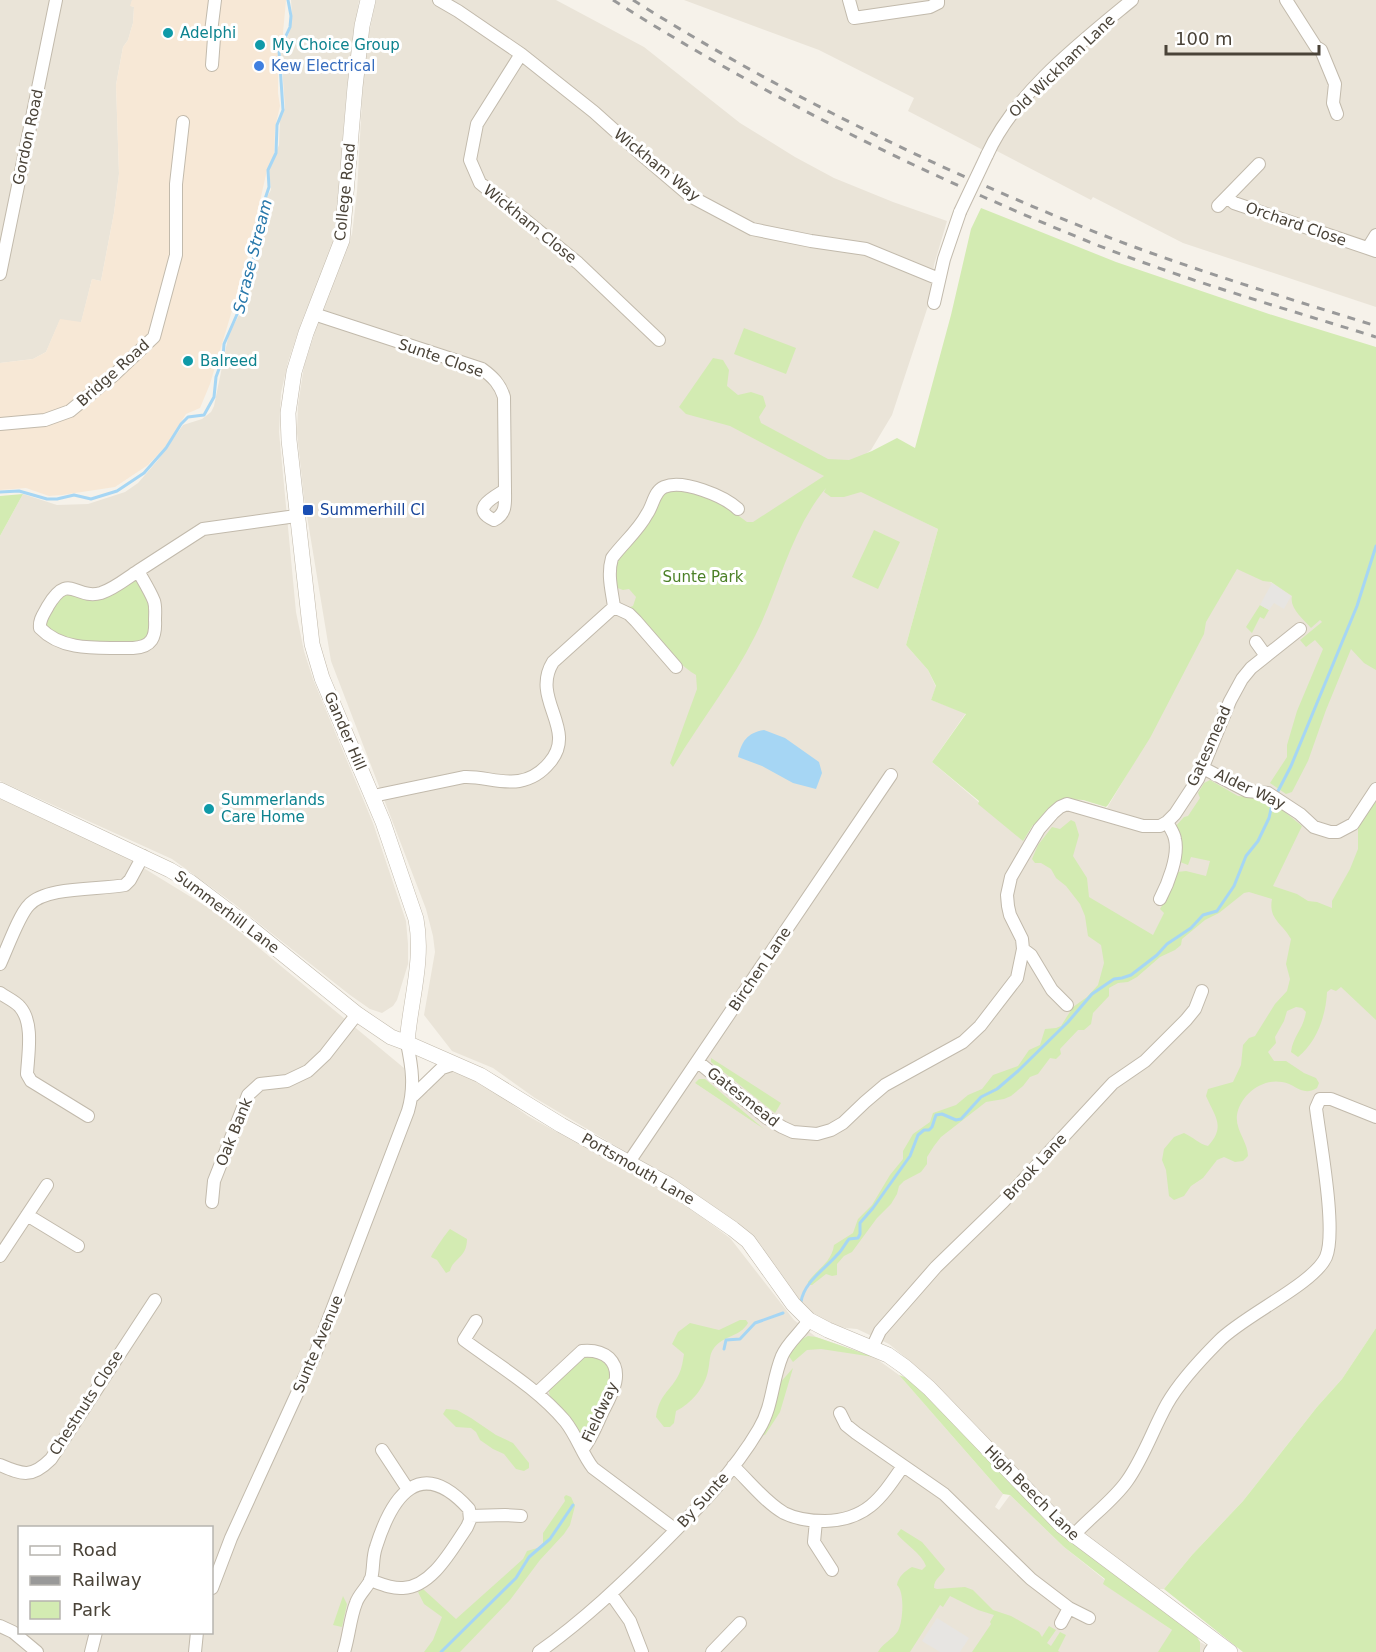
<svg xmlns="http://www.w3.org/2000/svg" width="1376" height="1652" viewBox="0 0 1376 1652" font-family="'DejaVu Sans',sans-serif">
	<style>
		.residential { fill: #eae4d8; fill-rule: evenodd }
		.commercial { fill: #f7e8d6 }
		.green { fill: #d3ebb2 }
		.parking { fill: #e7e5e2 }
		.water { fill: #a6d6f4 }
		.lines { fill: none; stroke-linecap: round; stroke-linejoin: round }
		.stream { stroke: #a6d6f4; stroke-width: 3 }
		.minor-casing { stroke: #c2baac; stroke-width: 14 }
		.tertiary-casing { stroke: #c2baac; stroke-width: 16 }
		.minor { stroke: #fff; stroke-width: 12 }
		.tertiary { stroke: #fff; stroke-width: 15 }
		.rail { stroke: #999; stroke-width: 3; stroke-dasharray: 8 8; stroke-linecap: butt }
		.minor-bridge-casing { stroke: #c2baac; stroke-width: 14; stroke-linecap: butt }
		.minor-bridge { stroke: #fff; stroke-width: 12 }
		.culture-dot { fill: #0f9aa8; stroke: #fff; stroke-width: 2 }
		.shop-dot { fill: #3f7fe0; stroke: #fff; stroke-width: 2 }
		.transit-dot { fill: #1a4fb4; stroke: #fff; stroke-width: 2 }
		.labels { text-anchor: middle; stroke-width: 6; stroke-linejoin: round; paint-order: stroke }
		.culture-label { font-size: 15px; fill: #0d838f; stroke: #fff; text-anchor: start }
		.shop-label { font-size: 15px; fill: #366cbe; stroke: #fff; text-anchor: start }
		.street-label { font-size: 15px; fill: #4a4338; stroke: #fff }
		.transit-label { font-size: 15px; fill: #164399; stroke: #fff; text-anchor: start }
		.park-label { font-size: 15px; fill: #4b8027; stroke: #fff }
		.water-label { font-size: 16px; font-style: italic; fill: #2878ab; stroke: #fff }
	</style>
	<rect width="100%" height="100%" fill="#f6f2ea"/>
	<path class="residential" d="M0,0H132L131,6L134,7L133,23L128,40L123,47L116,85L119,174L114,213L101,281L92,279L81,323L60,320L46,352L33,359L0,363Z
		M291,0H359L347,86L335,235L330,252L301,323L288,362L281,393L279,432L296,612L304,651L313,679L373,823L406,921L408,944V964L397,1000L393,1006L382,1013L370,1009L350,995L233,903L172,859L0,781V536L23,494L57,505L88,504L125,492L138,483L158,460L183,425L202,419L211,412L214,406L229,333L242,310L243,303L242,295L250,278L256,259L255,247L261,233L259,224L265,200L271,190L269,170L279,145L280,118L285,108L281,52L289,33L292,17Z
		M376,0H556L644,47L740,123L795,157L834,178L893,202L947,221L934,265L930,300L892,415L871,450L834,477L938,529L906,645L928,670L936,687L931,700L966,713L932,762L1023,840L1034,825L1036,826L1068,799H1078L1107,808L1146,742L1200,630L1239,564L1293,595L1376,657V1328L1342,1379L1317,1407L1243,1501L1192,1555L1164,1589H1159L1085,1534L1053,1508L973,1422L906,1358L889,1344L857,1329L846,1328L832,1325L806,1309L765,1252L646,1164L535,1098L493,1068L452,1051L424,1015L435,952L433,936L426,909L331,661L304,498L297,433L298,405L304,366L316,329L352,234L357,192L363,82L368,38Z
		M684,0H1376V307L1183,243L1093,197L1091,200L995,150H983L908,111L914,98L819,50Z
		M0,798L124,856L217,913L404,1068L406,1083L428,1092L437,1077L444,1072L449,1071L466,1075L487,1087L528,1116L663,1191L700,1216L730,1238L794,1320L816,1337L874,1357L899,1375L1003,1494L995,1507L999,1510L1010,1495L1064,1547L1105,1580L1104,1584L1172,1630L1196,1636L1200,1642L1219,1652H0ZM20,1528H212V1632H20Z"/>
	<path class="commercial" d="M132,0H286L282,44L278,51V93L280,106L275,128L274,155L267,170L246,264L210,384L200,408L186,414L166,446L148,465L115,487L62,495L49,496L26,488L0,490V363L33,359L46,352L60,319L81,322L92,279L101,281L114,213L119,174L116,85L123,47L128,40L133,23L134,7L130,6Z"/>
	<path class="green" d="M981,208L1116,262L1269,314L1376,347V670L1364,663L1351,649L1326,710L1308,761L1292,792L1286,794L1270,783L1287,757V745L1297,711L1323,649L1315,640L1306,647L1300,640L1322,622L1320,620L1311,628C1303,619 1289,608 1292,596L1271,582L1263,581L1237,569L1206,622L1204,634L1150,738L1108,805L1106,807L1083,800L1068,799L1036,827L1033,825L1023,841L978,804L979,801L932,762L966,714L931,700L936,686L928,670L906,645L938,529L861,492L844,497H831L824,492L826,488C790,531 780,587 755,636C732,682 699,723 673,767L670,763L697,689L696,675C668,658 653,628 627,608L633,606L636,597L629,589L623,590L615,587L616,562L621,554L634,542L654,514L659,498L664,492L676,489L717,500L747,522H753L824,476L730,426L686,414L679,407L713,358L723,360L729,370L727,386L738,395L751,392L763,396L766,406L759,417L761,423L828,459L849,460L872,451L897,438L915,448L951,315L971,229Z
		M744,328L796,348L786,374L734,354Z
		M23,494L0,536V496Z
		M874,530L900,542L878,589L852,577Z
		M133,579H138L150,600L152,629L144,643L76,644L45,627V617L61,593L101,598Z
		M1260,605L1269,610L1264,619L1260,617L1252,633L1246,627Z
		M1210,780L1238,796L1269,799L1302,826L1273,886L1297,894L1308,901L1317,902L1332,908V901L1350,869L1358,849V827L1376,799V1020L1341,987L1336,991L1331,989L1327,992C1326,1015 1317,1042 1298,1057L1291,1052C1293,1036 1303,1030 1306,1012L1302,1008L1296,1007L1287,1011L1284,1021L1275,1037L1276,1043L1268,1052L1274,1061H1286L1304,1073L1316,1078L1319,1083L1317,1088C1302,1097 1296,1084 1282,1082C1262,1078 1240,1095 1237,1115C1235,1130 1248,1142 1248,1156L1243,1161L1235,1162L1224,1157L1217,1160L1203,1178L1191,1186L1184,1196L1174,1200L1169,1196L1166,1170L1162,1160L1164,1149L1174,1137L1184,1133C1193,1137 1199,1144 1208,1146C1226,1126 1215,1117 1206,1096L1208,1089L1233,1082L1241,1065L1243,1045L1249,1038L1255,1036L1275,1004L1287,991L1290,979L1286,964L1291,939C1282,923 1268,919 1272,899L1249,892L1244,893L1219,913L1205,920L1182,939L1181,945L1175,950L1160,957L1137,977L1128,982L1118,983L1109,988V996L1093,1013L1091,1024L1084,1030H1078L1060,1049L1061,1054L1056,1059L1050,1058L1038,1074L1030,1077L1023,1086L1011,1096L1004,1099L986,1102L941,1137L934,1146L927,1157V1164L921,1172L904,1181L899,1186L897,1194L891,1204L877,1218L852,1252L844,1256L837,1264V1275L832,1276L826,1274L812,1285H809L808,1282C817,1269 832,1262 834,1245L853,1233L858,1219L872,1205L890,1175L903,1159V1151L913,1134L930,1122L933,1113L956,1105L968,1095L982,1089L993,1075L1018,1066L1029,1050L1040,1045L1045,1029L1056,1028L1061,1026L1073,1007L1087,997L1098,985L1104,963L1101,945L1088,936L1085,916L1080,904L1066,886L1056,878L1051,869L1041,863H1035L1032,859L1038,845L1052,827L1060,829L1071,820L1075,822L1079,835L1073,856L1087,878L1089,897L1153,935L1164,913L1160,909L1171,890L1177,872L1186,871L1206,876L1210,861L1191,857L1188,865L1180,862L1174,828L1184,817L1188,816L1200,798L1198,793L1204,783Z
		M711,1058L781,1103L775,1113L711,1062Z
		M699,1079H705L764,1129L695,1083Z
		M450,1229L467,1239C467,1258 453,1258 450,1271L446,1273L437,1260L431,1257C433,1252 447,1232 450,1229Z
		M740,1320H746L748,1323C740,1337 724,1335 714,1348C709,1354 710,1363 708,1371C705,1387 691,1404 676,1411L674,1423L670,1427H664L656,1417C659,1394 671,1391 679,1374C682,1368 683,1360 684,1354L672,1344L678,1332L690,1323L719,1330Z
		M1376,1328V1652H1243L1164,1589L1192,1555L1243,1501L1317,1407L1342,1379Z
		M808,1336L816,1337L874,1357L821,1349L807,1350L793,1362L788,1355L802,1339Z
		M589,1355L599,1358L610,1368V1384L589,1431L582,1434L579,1433C569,1421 547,1404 549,1388L573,1363Z
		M793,1368L780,1412L765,1435L762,1434L779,1384Z
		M899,1375L907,1378L1159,1607L1196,1636L1200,1642V1652H1158L1172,1630L1103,1584L1105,1579L1064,1547L1010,1495L1003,1494Z
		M446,1409L457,1410L471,1418L496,1435L513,1443L529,1463V1468L524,1471L516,1469L504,1454L493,1449L480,1440L476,1432L471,1428L456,1427L443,1414Z
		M566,1495L571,1497L575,1506L570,1525L564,1534L540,1560L510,1600L460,1652H424L433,1640L442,1617L424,1604L418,1592L423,1589L456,1619L523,1559L527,1551L541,1547L543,1543V1533L565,1501L564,1497Z
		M901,1529L922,1542L945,1569C942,1576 934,1578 934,1588L937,1589L965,1587L973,1590L993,1610L1011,1616L1039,1632L1042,1637L1049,1626L1056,1630L1047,1643L1051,1646L1060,1632L1066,1635L1058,1651L1060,1652H972L991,1624L990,1622L994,1615L978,1610L950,1596L943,1607L940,1605L910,1652H878C883,1643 893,1639 898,1631C903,1622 905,1592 897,1585C898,1577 905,1571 912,1567L922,1570L926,1566C921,1553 906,1545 897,1534Z
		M343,1596L347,1604L342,1627L333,1625Z"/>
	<path class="parking" d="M1272,583L1291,596L1284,609L1274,603L1269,610L1260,605Z
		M937,1618L969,1638L960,1652H940L922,1641Z"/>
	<path class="water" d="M764,730L785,738L819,762L822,773L816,789L793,783L762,766L738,757C742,741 747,733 764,730Z"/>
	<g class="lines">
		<path class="stream" d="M0,492L19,491L47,499H57L74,495L91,499L117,491L144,473L166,448L181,424L188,417L204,415L214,397L216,377L223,358L224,344L242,303L240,293L249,277V268L255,255L253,247L259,232L257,223L269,187L268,170L276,153L277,125L283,110L279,51L290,27L291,16L288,0
			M1276,795L1291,766L1357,606L1376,546
			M801,1302C804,1282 824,1270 837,1255C842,1251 844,1245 849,1239L858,1238L860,1234V1223L873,1208L910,1156L918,1135L924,1130H929L932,1127L936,1115L942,1114L956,1120L961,1119L981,1097L997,1089L1018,1071L1068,1022L1092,994L1114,979L1122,978L1131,975L1157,955L1167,944L1191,928L1203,915L1217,911L1234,886L1246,856L1258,841L1269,818L1273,800
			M724,1349L726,1340L740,1339L755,1323L783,1313
			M441,1652L516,1578L529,1557L550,1539L573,1505"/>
		<g class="minor-casing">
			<path id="minor" d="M439,0L458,11L521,54L594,112L643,156L690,196L752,229L811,241L866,249L939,279
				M849,0L854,18L930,7L938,3V0
				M1286,0L1316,47L1321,50L1335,84L1333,103L1337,114
				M521,54L477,124L470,160L480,183L578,263L659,340
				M212,65L214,38L211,32L215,0
				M987,155C1015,93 1080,43 1132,0
				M1227,197L1234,203L1376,251
				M1218,206L1259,164
				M1368,248L1376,235
				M0,274L56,0
				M934,303L944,259L960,212
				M314,314L482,369C493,377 500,384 504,397L505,490
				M0,424L45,420L70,411L115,374L154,337L176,255V184L183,122
				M505,490C505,502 507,514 494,520C469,509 494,497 505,490Z
				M138,571C143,580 150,591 154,601C156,607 155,614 155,620C156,637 152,647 133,648C102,647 64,653 40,628C39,619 44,614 48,606C69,571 75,600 101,593C114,589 127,578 138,571Z
				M138,571L203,529L296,516
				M1256,642L1266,656
				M676,667L636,621L629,614L614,607C612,591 607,575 612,558C623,543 638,531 647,514C653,506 654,491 664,487C683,479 724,496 738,509
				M1203,768L1247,791L1268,793L1300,814L1314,827L1330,832H1338L1353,824L1376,789
				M373,796L464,777C482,776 501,784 519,781C531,779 542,772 550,762C578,729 530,699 553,662L614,607
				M1160,899C1168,884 1179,856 1175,839C1174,833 1170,828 1167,822
				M1023,949L1031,955L1052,990L1067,1005
				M0,964C7,949 19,915 29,905C46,886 100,890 125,885L130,880L143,856
				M0,993C7,998 15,1001 20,1007C34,1023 28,1054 27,1074L31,1081L88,1116
				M698,1062L767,1118L782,1127L793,1132L817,1134L831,1130L843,1123L865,1102L885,1085L963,1042L980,1026L1017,978L1023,949L1022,939L1010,915L1008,906L1007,895L1011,877L1039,829L1053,813L1060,807L1067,804L1143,826H1160L1167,822L1175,814L1198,779L1230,701L1242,679L1251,668L1300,629
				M413,1096L442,1068L454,1064
				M629,1162L891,775
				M212,1202L214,1181L248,1095L260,1084L287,1081L308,1071L325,1055L357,1014
				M27,1215L78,1246
				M0,1256L47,1185
				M476,1321L464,1340C499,1366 537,1388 565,1421C577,1436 582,1454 593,1468L676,1530
				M872,1348L880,1331L936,1267L1003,1202L1113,1083L1145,1061L1186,1020L1195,1009L1202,991
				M537,1393L582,1351C592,1350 601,1351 609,1358C625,1374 610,1397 602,1413C596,1426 591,1440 582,1450
				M840,1413L846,1425L856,1433L944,1494L1031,1579L1069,1608L1089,1618
				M382,1450L407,1488
				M0,1465C23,1475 32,1478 51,1459L155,1300
				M733,1466C749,1481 765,1502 784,1513C796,1519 811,1521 825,1521C867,1520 881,1498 903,1466
				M470,1516L505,1515L521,1516
				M816,1521L814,1542L832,1570
				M1073,1536C1090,1517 1113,1501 1127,1481C1144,1457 1153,1429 1167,1404C1179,1383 1202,1358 1219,1341C1243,1316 1314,1284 1326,1257C1337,1231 1320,1141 1316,1108L1320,1099H1331L1376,1117
				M212,1588L231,1538L316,1352L408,1111C415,1087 412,1067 407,1043
				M611,1594L630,1621L642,1652
				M1061,1623L1069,1608
				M0,1626L13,1632L37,1652
				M91,1652L96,1632
				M195,1652L197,1632
				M344,1652C349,1636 350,1618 356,1603C359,1594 367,1588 371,1579C374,1569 372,1558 376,1547C392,1496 420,1455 469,1509L470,1520L467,1527C452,1549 432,1587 403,1588C392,1589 381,1584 370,1580
				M539,1652C584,1620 623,1583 662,1544C697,1509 734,1472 759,1429C773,1406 772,1380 782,1356C788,1342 801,1333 809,1320
				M712,1652L740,1623
				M1210,1652L1217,1642"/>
		</g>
		<g class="tertiary-casing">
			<path id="tertiary" d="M368,0L362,26L355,87L342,240L306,333L294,372L288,413L289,440L312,644L322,678L383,822L416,919C424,960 410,1002 407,1043
				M0,790L170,870L190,882L252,929L357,1014L391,1037L407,1043L480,1075L561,1125L669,1185L733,1229L748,1241L793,1304L809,1320L828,1330L888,1355L905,1367L929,1388L1062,1526L1230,1652"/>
		</g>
		<use href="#minor" class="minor"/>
		<use href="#tertiary" class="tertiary"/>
		<path class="rail" d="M613,0C765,97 929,177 1097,245C1188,281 1283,308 1376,337
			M633,0C780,93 939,170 1100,234C1190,269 1284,297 1376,326"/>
		<g class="minor-bridge-casing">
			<path id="minor-bridge" d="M960,212L987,155"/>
		</g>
		<use href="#minor-bridge" class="minor-bridge"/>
	</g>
	<g class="culture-dot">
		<circle cx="168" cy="33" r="6"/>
		<circle cx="260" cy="45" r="6"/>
		<circle cx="188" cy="361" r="6"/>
		<circle cx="209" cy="809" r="6"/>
	</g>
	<circle class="shop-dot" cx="259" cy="66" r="6"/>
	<rect class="transit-dot" x="302" y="504" width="12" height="12" rx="3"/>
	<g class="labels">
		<g class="culture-label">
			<text x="180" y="38">Adelphi</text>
			<text x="272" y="50">My Choice Group</text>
			<text x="200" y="366">Balreed</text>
			<text x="221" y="805">Summerlands<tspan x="221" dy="17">Care Home</tspan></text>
		</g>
		<g class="shop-label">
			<text x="271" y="71">Kew Electrical</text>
		</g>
		<g class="street-label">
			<text transform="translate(1062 66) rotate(-44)" y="5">Old Wickham Lane</text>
			<text transform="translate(28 137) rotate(-78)" y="5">Gordon Road</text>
			<text transform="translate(657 165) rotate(39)" y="5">Wickham Way</text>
			<text transform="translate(345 192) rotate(-84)" y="5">College Road</text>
			<text transform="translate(530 224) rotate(39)" y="5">Wickham Close</text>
			<text transform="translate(1296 224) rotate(19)" y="5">Orchard Close</text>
			<text transform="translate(441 358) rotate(19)" y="5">Sunte Close</text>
			<text transform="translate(113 373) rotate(-42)" y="5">Bridge Road</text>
			<text transform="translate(345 731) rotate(67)" y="5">Gander Hill</text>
			<text transform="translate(1209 746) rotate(-66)" y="5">Gatesmead</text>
			<text transform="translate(1250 789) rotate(25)" y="5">Alder Way</text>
			<text transform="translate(227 912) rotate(37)" y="5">Summerhill Lane</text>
			<text transform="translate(760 969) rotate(-56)" y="5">Birchen Lane</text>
			<text transform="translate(743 1097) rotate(38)" y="5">Gatesmead</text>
			<text transform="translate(234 1132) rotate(-68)" y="5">Oak Bank</text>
			<text transform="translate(1035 1167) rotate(-47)" y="5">Brook Lane</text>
			<text transform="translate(638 1169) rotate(30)" y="5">Portsmouth Lane</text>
			<text transform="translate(318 1344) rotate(-67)" y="5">Sunte Avenue</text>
			<text transform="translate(86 1403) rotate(-57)" y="5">Chestnuts Close</text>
			<text transform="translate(600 1412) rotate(-65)" y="5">Fieldway</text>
			<text transform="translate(1032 1493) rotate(45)" y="5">High Beech Lane</text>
			<text transform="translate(703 1500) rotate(-48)" y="5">By Sunte</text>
		</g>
		<g class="transit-label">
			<text x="320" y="515">Summerhill Cl</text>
		</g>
		<g class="park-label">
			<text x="703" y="582">Sunte Park</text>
		</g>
		<g class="water-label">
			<text transform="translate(252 256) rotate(-76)" y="6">Scrase Stream</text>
		</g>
	</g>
	<rect x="18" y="1526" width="195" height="108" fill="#ffffff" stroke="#b7b4af" stroke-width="1.5"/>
	<rect x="30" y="1546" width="30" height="9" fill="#ffffff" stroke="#b7b4af" stroke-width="1.5"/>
	<text x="72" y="1556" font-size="18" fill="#4a4338">Road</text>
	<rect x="30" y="1576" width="30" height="9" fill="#999999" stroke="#b7b4af" stroke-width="1.5"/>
	<text x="72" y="1586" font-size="18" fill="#4a4338">Railway</text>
	<rect x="30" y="1601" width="30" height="18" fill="#d3ebb2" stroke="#b7b4af" stroke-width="1.5"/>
	<text x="72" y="1616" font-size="18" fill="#4a4338">Park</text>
	<path d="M1166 45v9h153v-9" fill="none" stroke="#4a4338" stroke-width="3"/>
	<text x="1175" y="45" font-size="18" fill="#4a4338" stroke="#ffffff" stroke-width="4.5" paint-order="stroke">100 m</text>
</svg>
